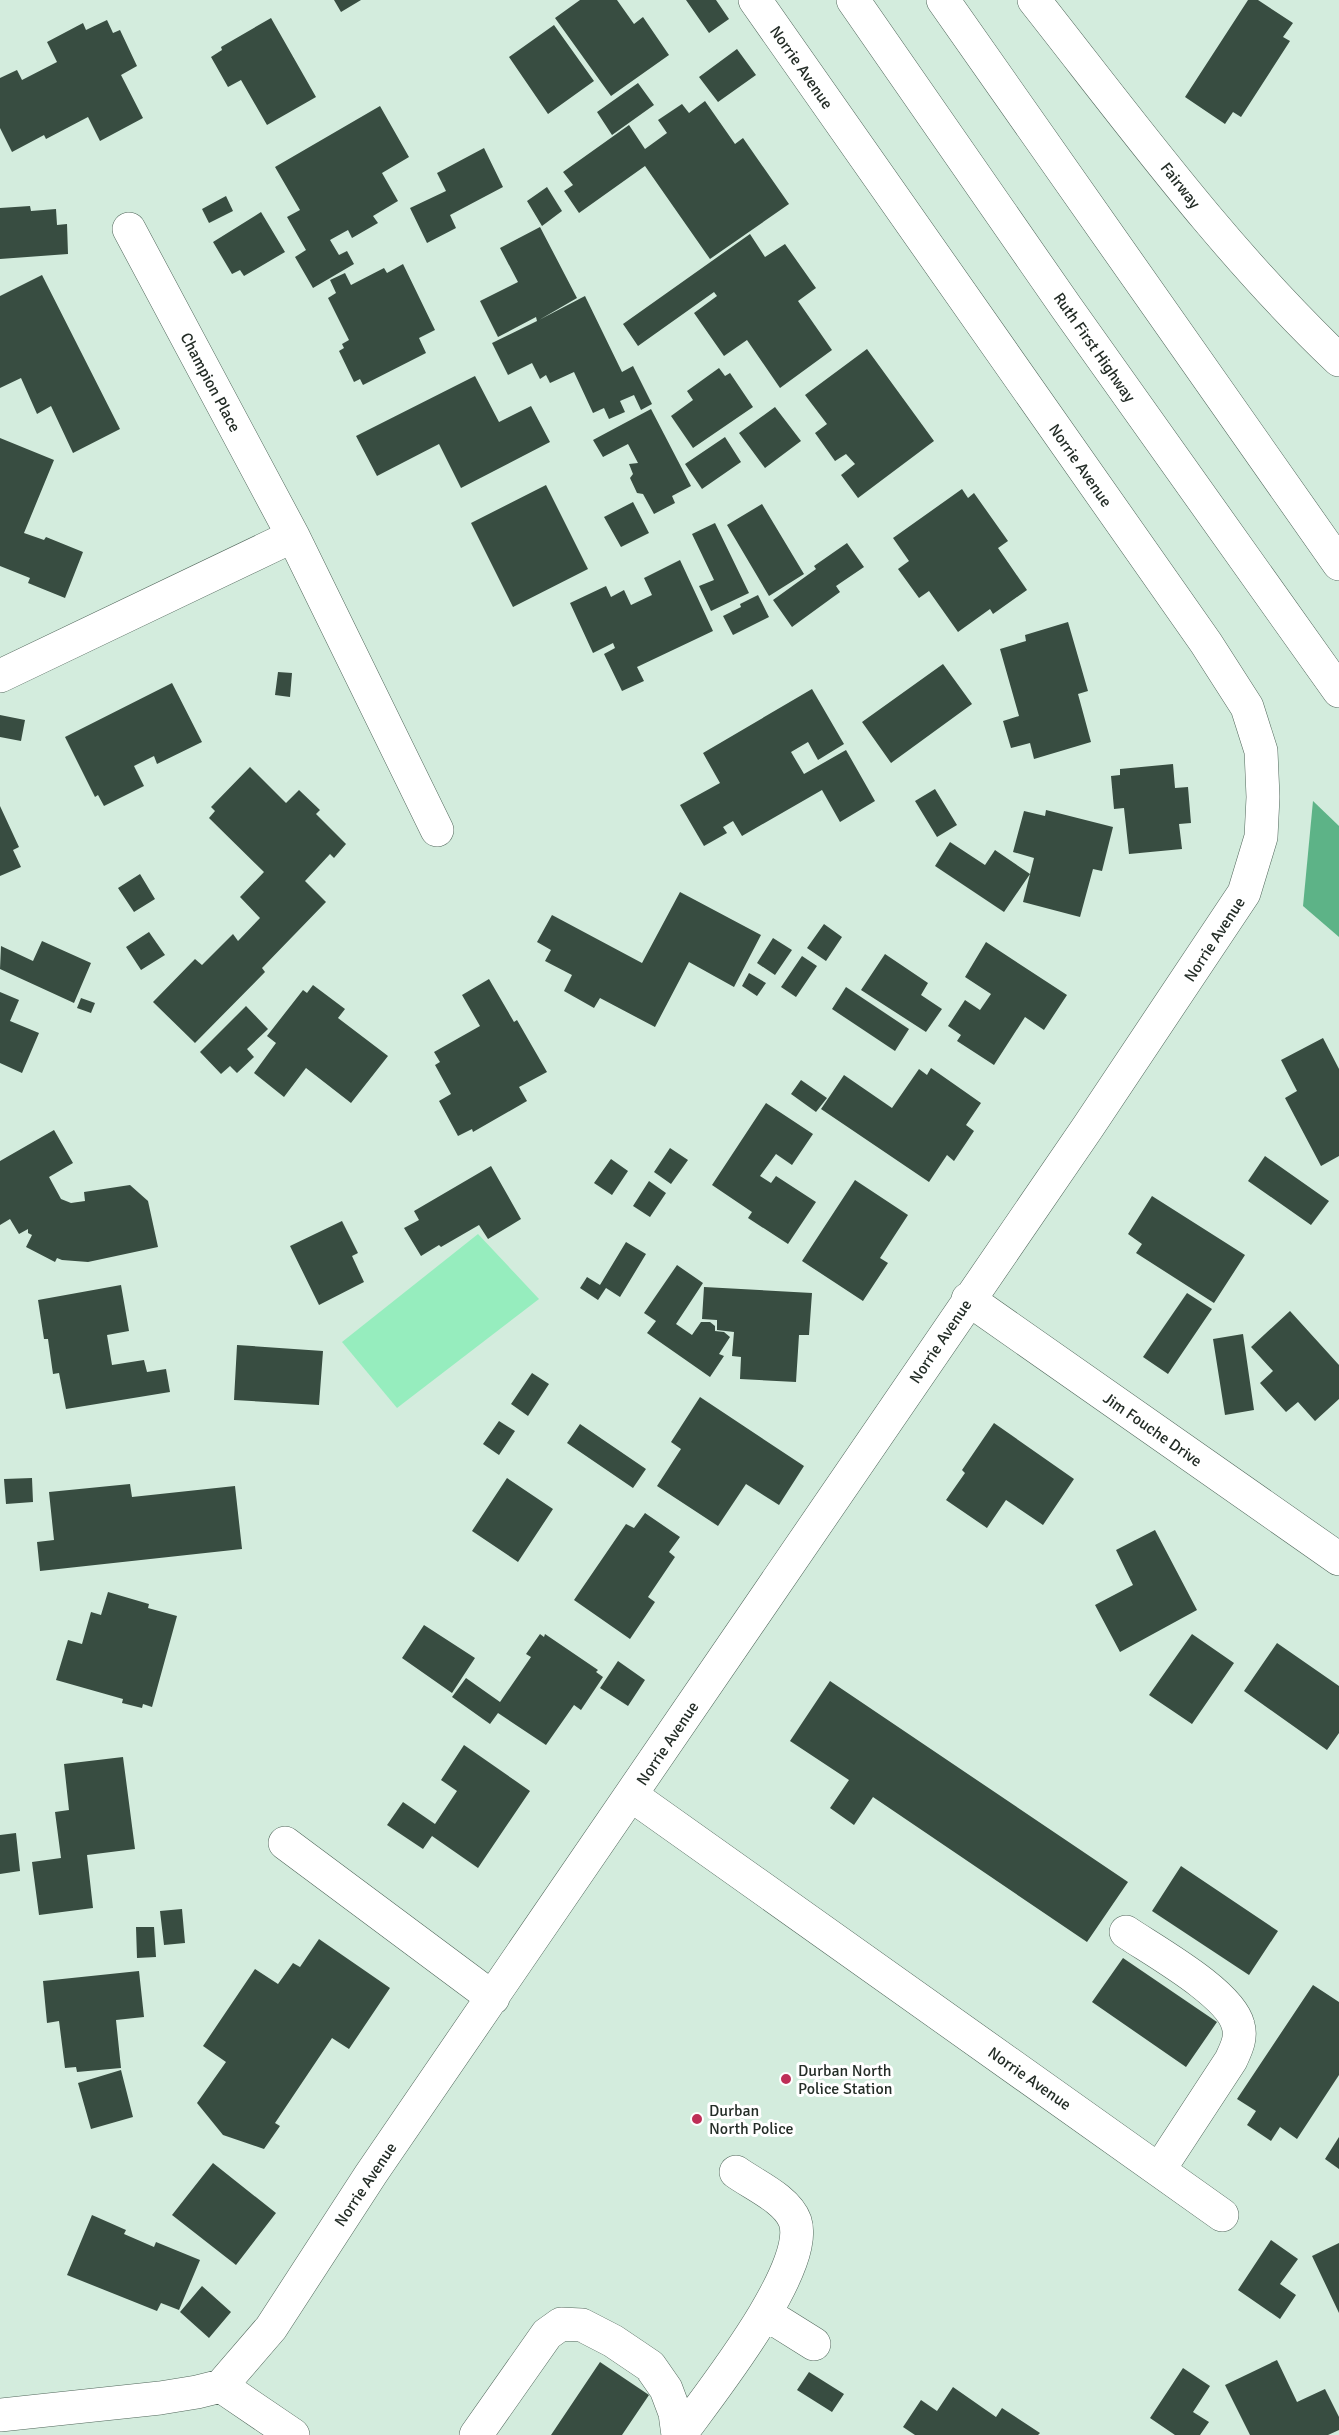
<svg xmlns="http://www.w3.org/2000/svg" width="1339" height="2435" viewBox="0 0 1339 2435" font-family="Signika,sans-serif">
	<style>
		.green { fill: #96edbe }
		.forest { fill: #5db387 }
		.building { fill: #384d41 }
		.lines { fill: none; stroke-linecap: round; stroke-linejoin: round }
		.minor-casing { stroke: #51675b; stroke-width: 34 }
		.highway-casing { stroke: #51675b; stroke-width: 34 }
		.minor { stroke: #fff; stroke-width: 33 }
		.highway { stroke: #fff; stroke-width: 33 }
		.poi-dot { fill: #be2f57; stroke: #fff; stroke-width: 2 }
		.labels { text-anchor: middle; stroke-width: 6; stroke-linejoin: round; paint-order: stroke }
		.street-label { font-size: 16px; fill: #242d27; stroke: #fff }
		.poi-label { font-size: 16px; fill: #242d27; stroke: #fff; text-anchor: start }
	</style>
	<rect width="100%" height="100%" fill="#d3ecdd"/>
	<path class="green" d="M478,1234L539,1299L397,1408L342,1342Z"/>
	<path class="forest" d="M1313,801L1339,826V937L1303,906Z"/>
	<path class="building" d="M334,0H361L341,12Z
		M580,0H617L634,24L643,17L669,55L611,96L555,18Z
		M686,0H716L729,19L709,33Z
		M1248,0H1258L1293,23L1283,37L1290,41L1241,117L1233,112L1225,124L1185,97Z
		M271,18L316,97L267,125L241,80L228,87L211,57L222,50L221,47Z
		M107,20L113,33L120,30L137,66L121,75L143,118L100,141L88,117L46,139L44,135L12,152L0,128V78L17,70L22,80L57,62L47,42L83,23L86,30Z
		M554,25L594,81L548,114L509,57Z
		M737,49L756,75L718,102L699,77Z
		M638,83L654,105L612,135L597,112Z
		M705,101L735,144L743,138L789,204L710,259L645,166L579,213L564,191L573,185L563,172L629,125L645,149L667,133L658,120L682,104L689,113Z
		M380,106L409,157L382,173L398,201L373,216L378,223L352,238L348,230L330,240L339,255L347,251L354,264L313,288L295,257L306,250L287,217L300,210L275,167Z
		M484,148L503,187L450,215L456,228L427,243L410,208L446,191L437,173Z
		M547,187L562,211L542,226L527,201Z
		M226,196L233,211L209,223L202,209Z
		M30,206L31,211L56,209L57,225L67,224L68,254L0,259V208Z
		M261,212L285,252L244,276L240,270L232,274L213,242Z
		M540,227L577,298L539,320L585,296L622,372L633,366L652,404L641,410L634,395L620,401L625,412L609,419L604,408L593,413L574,372L550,383L546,375L540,379L532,363L508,375L492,343L537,321L536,317L498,337L480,301L518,282L500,248Z
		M750,234L765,257L785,244L816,288L798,301L832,350L780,388L747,340L724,356L694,313L717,296L714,292L638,346L623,324Z
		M403,264L435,330L419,338L426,353L363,385L360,379L354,382L339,351L344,348L342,344L349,340L328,298L336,293L330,280L345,273L351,285L384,268L387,273Z
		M42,275L120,429L73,453L51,406L37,414L21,378L0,388V296Z
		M867,349L934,441L858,498L841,475L855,464L846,454L835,461L815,433L827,424L805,395Z
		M719,368L725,376L730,373L753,407L693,448L671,416L693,400L687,391Z
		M475,376L499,422L531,406L550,442L461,488L439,444L377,476L356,436Z
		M775,407L801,441L765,468L739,433Z
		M651,409L691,486L672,496L675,503L654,514L643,494L637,493L630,478L633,474L629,464L638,463L628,444L603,457L593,440Z
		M725,437L741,462L702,489L685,464Z
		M0,438L54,460L24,533L44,540L46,537L83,552L65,598L28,583L30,578L0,566Z
		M546,485L588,569L513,607L471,523Z
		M962,489L968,498L974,493L1008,541L998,548L1027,590L993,614L990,609L958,632L929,591L919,598L898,569L909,561L893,538Z
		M633,502L649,533L621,547L604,517Z
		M762,504L804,574L769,596L727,525Z
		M715,523L749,593L711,611L699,586L714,580L692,534Z
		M847,543L864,567L836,586L840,592L792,627L773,600L816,569L814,566Z
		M680,560L713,631L637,667L644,681L622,691L604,654L615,648L613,643L593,653L570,603L606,586L611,597L624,590L631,605L652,595L644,578Z
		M758,595L769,617L733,635L723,616L741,607L740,604Z
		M1068,622L1088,691L1078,694L1091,742L1034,759L1030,743L1011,748L1003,721L1019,716L1000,649L1026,641L1025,635Z
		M943,664L972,704L891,763L862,722Z
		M278,672L292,673L290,697L275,695Z
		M172,683L202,742L157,764L154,756L134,766L144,786L104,806L98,795L95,797L65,737Z
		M812,689L844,744L818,760L808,742L791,752L804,774L846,750L875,801L840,822L822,790L742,836L733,821L723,827L727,833L704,846L680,805L720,783L703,753Z
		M0,715L25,720L21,741L0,737Z
		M1173,764L1175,788L1188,787L1191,823L1179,824L1182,849L1129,854L1124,808L1114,809L1111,776L1120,775V769Z
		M250,767L286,803L299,790L320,810L316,814L346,844L334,858L330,854L305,881L326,902L262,968L265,972L195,1043L153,1002L195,959L202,965L233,934L238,941L260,918L240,897L264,872L209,818L215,811L211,807Z
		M935,789L957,825L937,837L915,801Z
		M0,806L19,847L13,850L21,867L0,876Z
		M1046,810L1113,827L1102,871L1093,869L1080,917L1023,902L1034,858L1013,852L1024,811L1045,816Z
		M950,842L985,865L995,850L1030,874L1004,912L935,866Z
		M140,874L155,899L134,912L118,888Z
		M680,892L761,935L734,987L689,962L655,1027L600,998L594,1008L564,991L572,975L545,961L551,950L537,942L552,915L642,963Z
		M824,924L842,937L826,961L807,948Z
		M149,932L165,955L141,970L126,947Z
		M773,938L792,950L775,975L757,963Z
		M42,941L91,963L74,1003L0,969L1,946L33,961Z
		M986,942L1067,995L1044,1030L1025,1017L994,1065L957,1041L961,1035L948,1026L965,1000L980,1010L991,994L965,977Z
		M885,954L928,983L921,995L942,1009L926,1032L861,990Z
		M802,956L817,966L796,997L781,987Z
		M749,973L766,983L757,996L742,986Z
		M489,979L514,1022L517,1020L547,1072L519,1087L527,1101L473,1132L472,1129L458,1136L439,1101L451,1094L435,1065L440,1062L434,1052L480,1026L462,995Z
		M313,985L345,1009L338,1018L388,1056L351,1103L306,1068L284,1097L254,1073L276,1043L267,1036L303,990L307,993Z
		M846,987L909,1029L895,1051L832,1009Z
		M0,992L19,1000L10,1021L39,1033L22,1073L0,1063Z
		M81,998L95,1003L91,1013L77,1008Z
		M246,1006L268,1029L247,1049L254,1057L237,1073L230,1066L221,1074L200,1052Z
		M1323,1038L1339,1069V1156L1321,1166L1285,1098L1297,1091L1281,1060Z
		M931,1068L981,1103L966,1125L974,1131L954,1161L947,1155L929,1182L821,1109L844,1075L892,1108L919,1069L927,1075Z
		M801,1080L827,1098L816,1112L791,1094Z
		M766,1103L813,1134L792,1165L776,1154L760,1176L771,1183L776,1176L816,1202L788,1244L748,1218L752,1212L712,1185Z
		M54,1130L73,1163L49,1177L61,1199L71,1203L85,1201L84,1192L130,1185L148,1201L158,1247L88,1262L62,1260L57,1258L55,1262L26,1247L32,1235L28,1233V1229L19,1234L10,1219L0,1225V1161Z
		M670,1148L688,1160L671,1184L654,1172Z
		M1265,1156L1329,1201L1311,1225L1248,1181Z
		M611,1159L628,1171L612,1195L594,1183Z
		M491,1166L521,1219L488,1239L479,1225L441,1247L439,1245L421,1256L404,1228L419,1220L414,1211Z
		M855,1180L908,1215L880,1258L888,1263L863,1301L802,1261Z
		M649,1181L666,1193L650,1217L633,1206Z
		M1152,1196L1245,1255L1214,1303L1136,1253L1142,1244L1128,1234Z
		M342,1221L358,1253L352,1256L364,1282L319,1305L290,1246Z
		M626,1242L646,1254L620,1297L606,1288L598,1300L580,1288L587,1277L600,1285Z
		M677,1265L703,1283L676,1324L692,1335L701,1322H710L715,1326V1331L724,1332L730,1337L719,1354L724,1356L710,1377L647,1333L656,1321L644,1313Z
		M121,1285L129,1331L107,1335L112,1365L144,1360L147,1372L166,1369L170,1392L66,1409L59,1373L53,1374L48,1339H44L38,1300Z
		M704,1287L812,1293L809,1335H799L796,1382L740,1379L741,1357L732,1356L734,1332L717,1330V1320L702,1319Z
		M1187,1293L1212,1309L1168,1374L1143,1357Z
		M1290,1311L1339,1365V1399L1315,1421L1298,1402L1286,1412L1260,1383L1273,1371L1251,1347Z
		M1243,1334L1254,1410L1225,1415L1213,1339Z
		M237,1345L323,1351L319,1405L234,1400Z
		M532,1373L549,1384L528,1416L511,1404Z
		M700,1397L804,1466L779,1505L746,1484L718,1526L657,1486L681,1449L671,1442Z
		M499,1421L515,1431L499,1455L483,1444Z
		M994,1423L1074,1479L1043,1525L1006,1500L987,1528L946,1500L965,1473L962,1470Z
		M580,1424L646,1469L633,1488L567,1443Z
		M32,1478L33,1502L6,1504L4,1479Z
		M507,1478L553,1509L518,1562L472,1531Z
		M130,1484L132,1497L235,1486L242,1549L40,1571L37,1542L54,1540L49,1492Z
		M645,1513L680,1537L669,1552L675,1557L648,1597L655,1602L630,1639L574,1600L626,1524L634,1528Z
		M1155,1530L1197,1610L1120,1652L1095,1605L1133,1585L1116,1550Z
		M108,1592L149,1604L148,1608L177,1616L152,1707L143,1704L142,1708L122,1703L123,1699L56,1680L68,1640L82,1644L91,1612L101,1615Z
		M424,1625L475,1658L452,1693L402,1658Z
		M540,1634L544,1637L545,1634L598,1670L596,1672L603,1677L581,1710L574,1705L546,1745L498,1713L490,1724L452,1697L466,1678L500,1702L531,1657L526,1654Z
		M1192,1634L1234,1663L1192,1724L1149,1695Z
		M1277,1643L1339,1686V1733L1327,1750L1244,1691Z
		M618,1661L645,1680L628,1706L600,1688Z
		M830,1681L1128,1882L1087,1942L873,1797L854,1825L830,1808L849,1780L790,1741Z
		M464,1745L530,1791L478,1868L432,1836L423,1849L387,1825L403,1802L435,1824L457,1791L441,1780Z
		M123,1757L135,1849L87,1855L93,1908L39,1915L32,1862L61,1858L55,1812L69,1810L64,1764Z
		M16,1833L20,1871L0,1874V1835Z
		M1181,1866L1278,1931L1249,1975L1152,1911Z
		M182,1909L185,1943L164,1945L160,1911Z
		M136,1927H154L156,1957L137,1958Z
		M319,1939L390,1988L349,2049L332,2038L275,2123L280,2126L264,2149L223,2135L197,2103L226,2062L203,2046L255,1969L278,1984L293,1963L300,1967Z
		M1123,1958L1217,2022L1186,2067L1092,2002Z
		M139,1971L144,2017L116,2020L121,2068L77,2072L76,2067L65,2068L59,2021L47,2023L43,1981Z
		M1313,1985L1339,2002V2075L1297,2139L1280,2127L1271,2141L1247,2125L1256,2111L1237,2099Z
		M121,2070L133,2117L91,2129L78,2083Z
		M1339,2137V2169L1325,2159Z
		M213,2163L276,2213L236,2265L172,2215Z
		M92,2215L126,2230L124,2234L154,2247L156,2242L200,2260L179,2310L161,2303L157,2311L67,2275Z
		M1271,2240L1298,2259L1280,2284L1296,2295L1280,2319L1238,2290Z
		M1339,2243V2313L1312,2256Z
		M202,2286L231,2312L209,2338L180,2312Z
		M1277,2360L1297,2402L1325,2389L1339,2417V2430L1328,2435H1250L1225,2385Z
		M600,2362L649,2395L622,2435H551Z
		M1183,2368L1210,2386L1193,2412L1209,2422L1200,2435H1175L1150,2418Z
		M809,2372L844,2394L832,2412L797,2390Z
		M953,2387L996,2417L1002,2408L1040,2433L1038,2435H915L903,2427L921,2400L937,2411Z"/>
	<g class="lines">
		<g class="minor-casing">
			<path id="minor" d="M1034,0C1131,123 1225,252 1339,360
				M129,229L293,536L437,830
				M0,676L293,536
				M968,1299L1339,1559
				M631,1795L1222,2215
				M285,1843L493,1998
				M1126,1932C1154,1951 1230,1993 1238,2025C1242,2038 1236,2049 1231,2060L1159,2170
				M766,2314L814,2344
				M221,2386L293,2435
				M0,2415L160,2398L197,2392L221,2386L271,2328L371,2174L1088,1127L1244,893L1261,837L1263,797L1261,751L1247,707L1206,643L755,0
				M476,2435L547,2334L561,2324L582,2325L613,2341L650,2366L666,2389L675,2413L678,2435
				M680,2435C708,2396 811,2268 795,2221C787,2199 754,2185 736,2172"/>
		</g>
		<g class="highway-casing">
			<path id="highway" d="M853,0L1066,307L1339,691
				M943,0L1339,564"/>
		</g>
		<use href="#minor" class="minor"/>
		<use href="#highway" class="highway"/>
	</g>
	<g class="poi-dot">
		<circle cx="786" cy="2079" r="6"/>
		<circle cx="697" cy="2119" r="6"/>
	</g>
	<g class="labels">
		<g class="street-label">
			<text transform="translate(802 67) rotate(55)" y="6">Norrie Avenue</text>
			<text transform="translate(1181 185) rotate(52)" y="6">Fairway</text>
			<text transform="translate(1095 347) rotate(55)" y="6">Ruth First Highway</text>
			<text transform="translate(211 382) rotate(62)" y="6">Champion Place</text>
			<text transform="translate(1081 465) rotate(55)" y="6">Norrie Avenue</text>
			<text transform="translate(1214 939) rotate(-57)" y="6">Norrie Avenue</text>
			<text transform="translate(940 1341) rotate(-56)" y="6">Norrie Avenue</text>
			<text transform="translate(1153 1429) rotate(35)" y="6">Jim Fouche Drive</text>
			<text transform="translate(667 1743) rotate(-56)" y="6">Norrie Avenue</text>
			<text transform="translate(1030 2078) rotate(35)" y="6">Norrie Avenue</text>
			<text transform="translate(365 2184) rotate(-56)" y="6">Norrie Avenue</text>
		</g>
		<g class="poi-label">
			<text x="798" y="2076">Durban North<tspan x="798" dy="18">Police Station</tspan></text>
			<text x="709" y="2116">Durban<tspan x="709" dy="18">North Police</tspan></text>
		</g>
	</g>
</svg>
